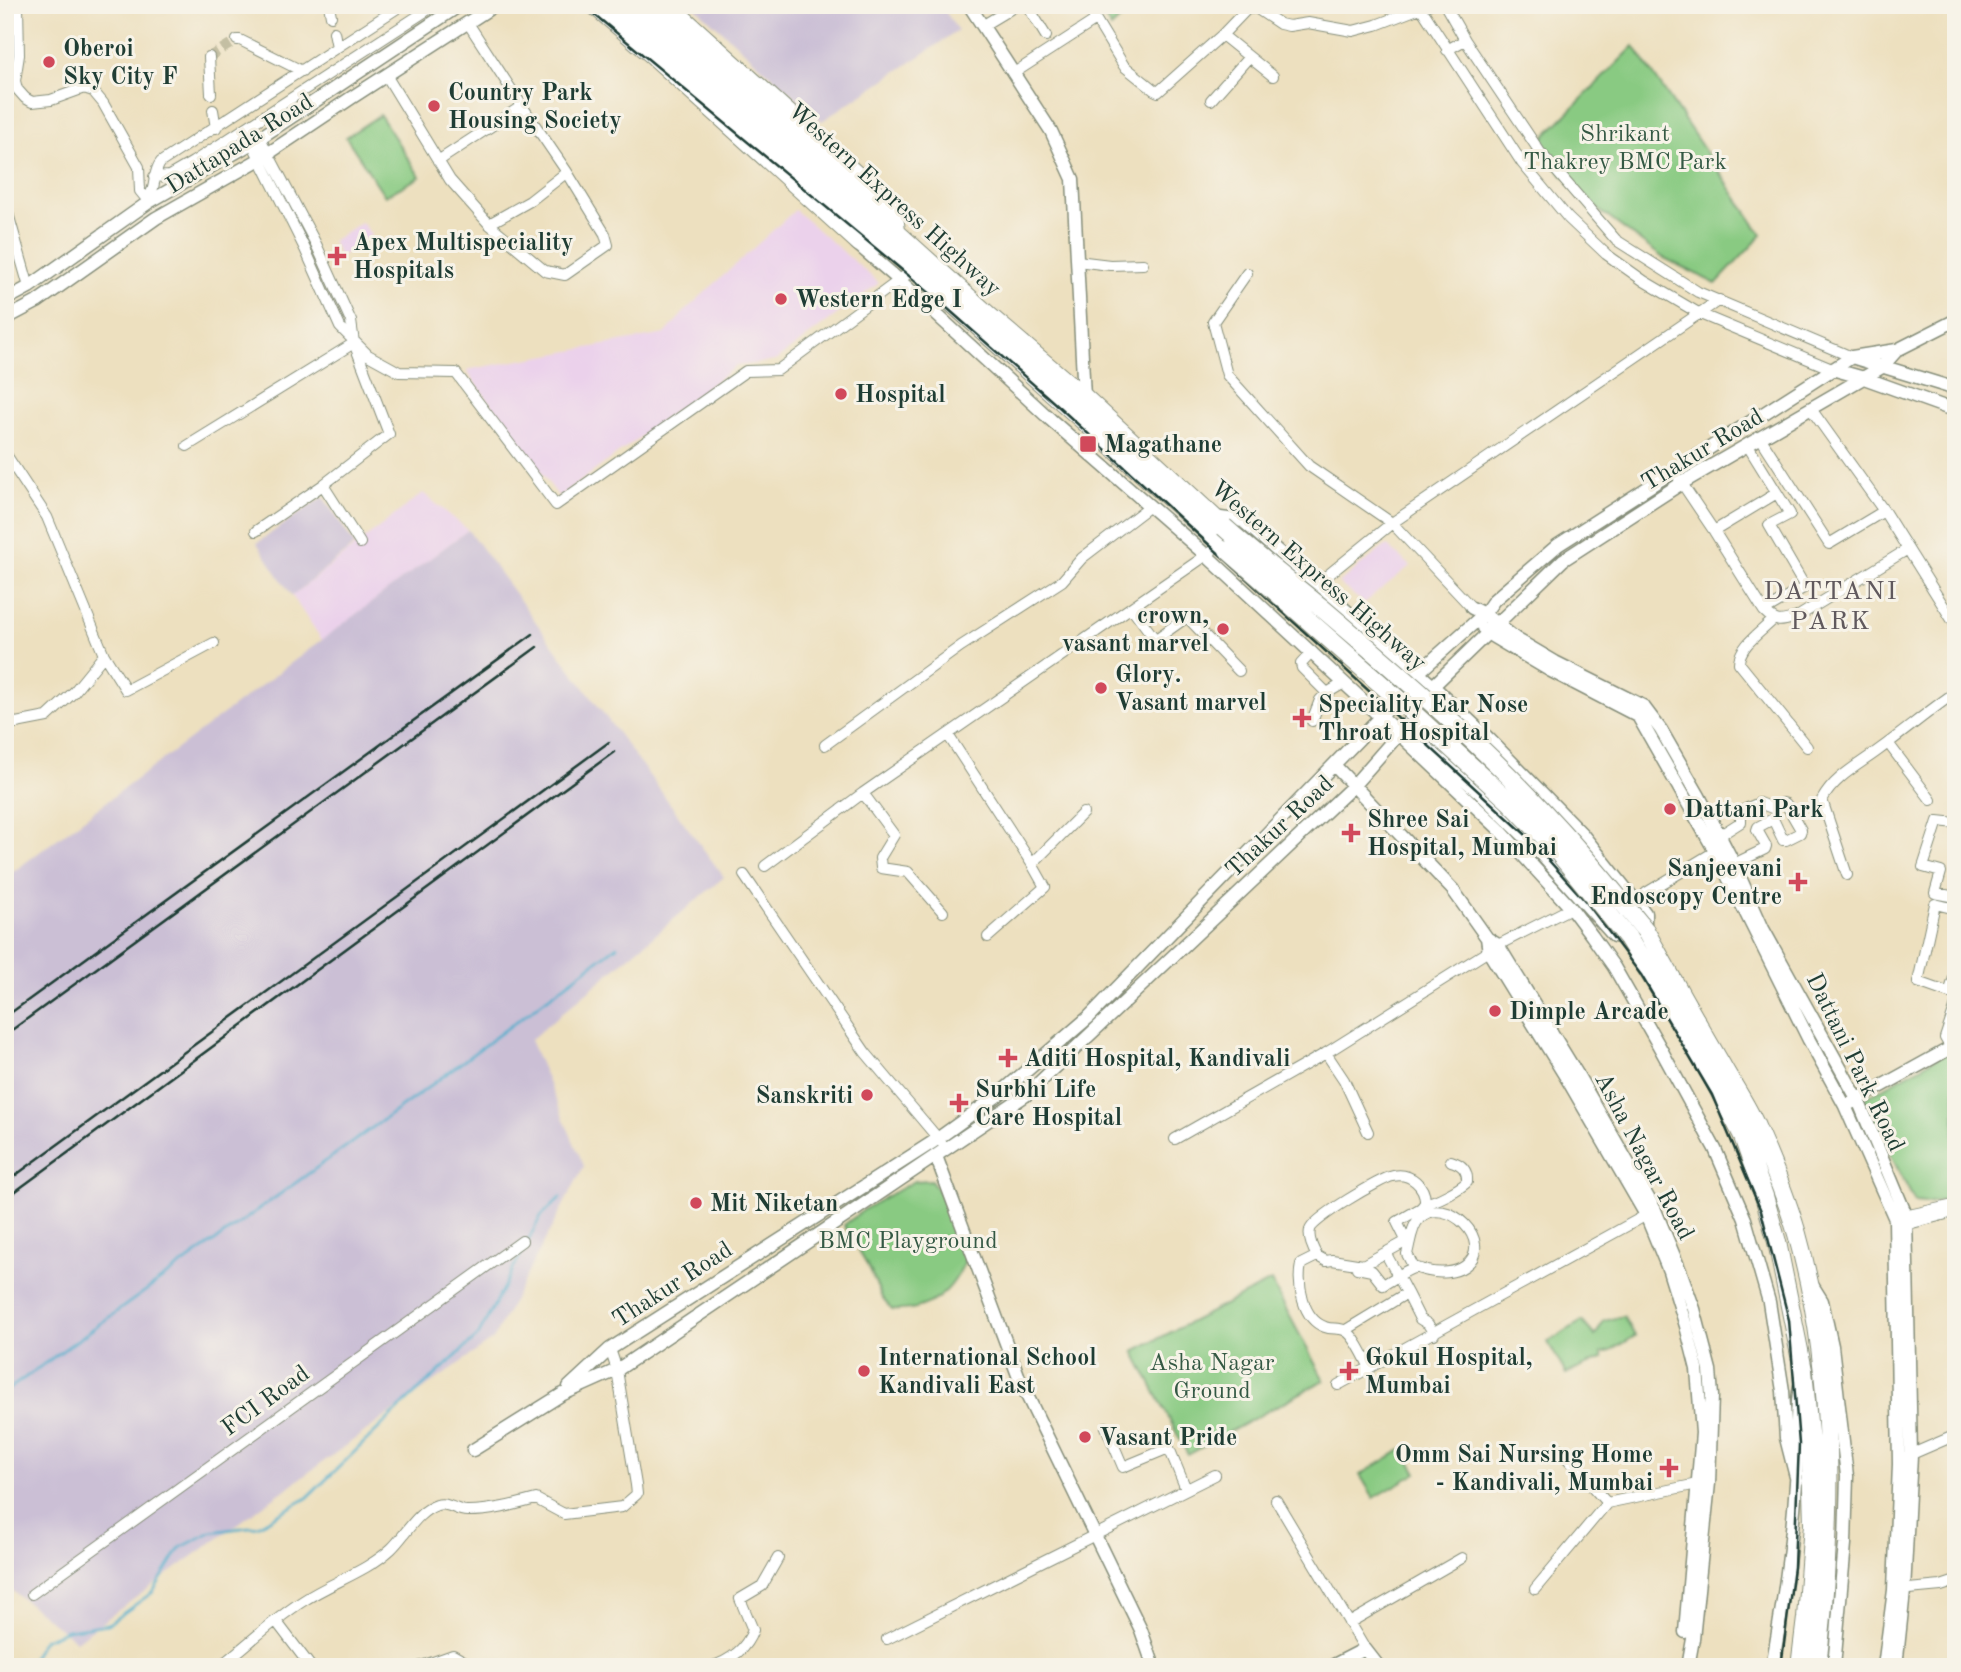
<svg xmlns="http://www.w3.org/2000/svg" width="1961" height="1672" viewBox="0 0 1961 1672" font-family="'Old Standard TT',serif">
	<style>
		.built { fill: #ebd1eb }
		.industrial { fill: #cbbfd5 }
		.green { fill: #89ca82; stroke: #54845b; stroke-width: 2 }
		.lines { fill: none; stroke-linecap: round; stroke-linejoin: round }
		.stream { stroke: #4daecc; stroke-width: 2.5 }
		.street-tunnel { stroke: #c4bfa3; stroke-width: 10; stroke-dasharray: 10 5; stroke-linecap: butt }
		.street-casing { stroke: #868e7a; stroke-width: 12 }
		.secondary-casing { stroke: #868e7a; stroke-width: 15 }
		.highway-casing { stroke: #868e7a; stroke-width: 20 }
		.street { stroke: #fff; stroke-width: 10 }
		.secondary { stroke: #fff; stroke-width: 12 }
		.highway { stroke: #fff; stroke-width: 18 }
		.rail { stroke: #1f3d34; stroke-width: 2.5 }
		.highway-bridge-casing { stroke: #868e7a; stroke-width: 20; stroke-linecap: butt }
		.highway-bridge { stroke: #fff; stroke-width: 18 }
		.poi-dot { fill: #d1495b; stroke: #f7f3e8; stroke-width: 2.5 }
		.labels { text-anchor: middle; stroke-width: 6; stroke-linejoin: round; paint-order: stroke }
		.poi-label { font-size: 24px; font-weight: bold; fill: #1f3d34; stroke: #f7f3e8; text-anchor: start }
		.park-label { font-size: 24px; fill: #345944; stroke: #f7f3e8 }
		.street-label { font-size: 24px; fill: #1f3d34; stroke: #f7f3e8 }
		.neighbourhood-label { font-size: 26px; letter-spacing: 2px; fill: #60595d; stroke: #f7f3e8 }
	</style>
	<rect width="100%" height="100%" fill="#f7f3e8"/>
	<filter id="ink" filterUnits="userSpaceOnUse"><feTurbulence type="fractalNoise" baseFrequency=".0143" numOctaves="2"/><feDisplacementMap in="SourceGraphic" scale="14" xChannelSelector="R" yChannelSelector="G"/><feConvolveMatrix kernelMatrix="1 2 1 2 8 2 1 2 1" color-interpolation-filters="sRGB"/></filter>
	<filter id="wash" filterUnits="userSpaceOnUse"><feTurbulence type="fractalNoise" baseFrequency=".00686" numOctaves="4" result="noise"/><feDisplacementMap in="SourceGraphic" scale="28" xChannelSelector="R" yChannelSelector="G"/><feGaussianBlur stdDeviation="1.57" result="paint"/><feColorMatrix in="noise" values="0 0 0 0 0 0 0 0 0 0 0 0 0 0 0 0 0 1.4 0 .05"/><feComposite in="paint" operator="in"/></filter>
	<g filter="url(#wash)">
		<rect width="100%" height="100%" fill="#ede0bf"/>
		<path class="built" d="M795,210L879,283L775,361L736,366L559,497L466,370L665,334L687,309Z
			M362,222L371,235L340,257L332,241Z
			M423,493L468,530L322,640L292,596Z
			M1387,545L1410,566L1364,603L1338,583Z"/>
		<path class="industrial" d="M693,5H941L958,31L822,121Z
			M323,497L355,545L292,596L257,543Z
			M468,530L724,877L530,1040L584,1166L493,1339L76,1641L5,1585V878Z"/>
		<path class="green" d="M1097,5H1135L1111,28Z
			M1634,46L1762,235L1716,284L1662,257L1600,211L1562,174L1539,142Z
			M380,115L420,177L385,196L346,137Z
			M1956,1047L1954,1199L1925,1203L1915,1202L1862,1100Z
			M931,1180L941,1195L966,1258C953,1292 930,1312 892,1310L882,1298L871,1272L844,1225L865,1209L914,1181Z
			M1271,1281L1324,1380L1188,1455L1134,1351Z
			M1624,1316L1635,1336L1611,1351L1601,1353L1603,1358L1566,1374L1548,1342L1582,1321L1595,1336L1604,1321Z
			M1403,1449L1417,1473L1374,1498L1360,1475Z"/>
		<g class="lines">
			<path class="stream" d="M5,1392L422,1092L617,946
				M26,1667L43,1640L67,1630L108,1624L153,1592L180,1548L211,1532L257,1526L307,1498L408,1400L478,1336L541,1216L561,1197"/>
		</g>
	</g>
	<g filter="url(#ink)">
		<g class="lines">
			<path class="street-tunnel" d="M209,57L237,40"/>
			<g class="street-casing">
				<path id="street" d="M18,5L19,55L15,81L17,89L25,98L32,102L51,100L84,88L93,91L103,103L139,167L140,191L149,202
					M329,5L331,16
					M1027,5L1046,36
					M1087,5L1124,66L1154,90L1158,92L1222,35L1247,9L1256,8L1280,24L1289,26L1308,23L1353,31L1376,25L1428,5
					M1419,5L1522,163L1568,218L1606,254L1644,281L1700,314L1832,369
					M1445,5L1465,40L1540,152L1616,240L1698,292L1852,357
					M982,26L1017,5
					M334,32L337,47
					M1222,35L1273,76
					M237,40H240L302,71
					M1447,50L1465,40
					M209,57L211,94
					M1014,73L1096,20
					M386,75L450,180L489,224L530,201L567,172L522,106L468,23
					M1211,100L1249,57
					M213,110L216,128
					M260,138L316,244L351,321L354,343L389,434L323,485L360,543
					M252,143L305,249L340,327L368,355L399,372L456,373L556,505L746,371L778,370L913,270
					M438,161L522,106
					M1522,163L1540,152
					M154,177L169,176L193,162L435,5
					M147,198C158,188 151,174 161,162L402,5
					M5,203L29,287
					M489,224L545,271L565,275L608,245L605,234L567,172
					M1077,261L1110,265L1143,264
					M1247,273L1213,322L1227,375L1309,466L1392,523L1472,608
					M1811,409L1884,511L1956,626
					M1760,437L1829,544L1884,511
					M187,446L354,343
					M1748,446L1790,514L1769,525L1805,587L1764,611
					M5,453L47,517L104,655L126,690L214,643
					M1679,479L1714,531L1764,611C1777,624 1780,622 1797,617L1908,549
					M256,531L323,485
					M1714,531L1777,493
					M1317,584L1392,523L1719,300
					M1132,608L1154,638L1156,639L1187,617L1239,671
					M1773,620C1761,632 1739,646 1739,663L1807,747
					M1312,652L1301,664L1302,668L1327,693L1344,683
					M5,721L16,723L47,717L74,692L104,655
					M1312,721L1320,700L1327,693
					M948,735L1032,864L1045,887L988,937
					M1888,743L1931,800
					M825,745L961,646L1062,581L1082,558L1150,506
					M863,793L894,835L880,858L881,868L908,872L943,912
					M1956,823L1938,821L1923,867L1941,872L1935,893L1956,897
					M1719,836L1741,822V811L1759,803L1772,808L1783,803L1786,804L1801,830L1800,833L1786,840H1783L1774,821L1771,820L1758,827L1757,830L1766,846L1765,849L1734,864
					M1032,864L1083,813
					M765,866L863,793L1211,552
					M744,875L865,1052L941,1142
					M1847,875L1822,800C1835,776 1859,765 1880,749C1906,730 1930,710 1956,692
					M1646,893L1721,848
					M1956,909L1935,904L1918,982L1949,993L1956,972
					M1951,1048L1945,1038L1956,1005
					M1326,1053L1344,1080L1368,1132
					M1175,1139L1326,1053L1498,945L1571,908
					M1425,1203C1435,1203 1461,1188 1467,1182C1468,1169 1461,1164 1451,1161
					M1900,1217L1954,1205
					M1901,1226L1954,1212
					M1386,1254L1398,1276C1403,1273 1411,1267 1417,1268C1418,1268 1427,1271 1428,1271C1440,1274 1455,1273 1465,1266C1497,1243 1446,1193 1420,1218C1411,1226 1410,1244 1407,1254L1414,1268
					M1317,1256C1313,1249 1308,1238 1310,1230C1312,1219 1380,1179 1393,1176C1410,1172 1426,1186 1425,1203L1421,1208L1397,1222L1405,1238V1242L1363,1265L1332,1260L1326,1261L1317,1256L1301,1264C1297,1284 1302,1319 1325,1327C1332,1330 1339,1327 1346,1331C1355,1336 1365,1358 1370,1368
					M1357,1268L1372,1271L1383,1285L1398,1276L1407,1293
					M1346,1330L1407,1293L1420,1319L1428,1324L1434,1334
					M1338,1385L1652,1212
					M1106,1427L1123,1467L1169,1448L1186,1489
					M1558,1448L1607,1503
					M1905,1457L1956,1435
					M1276,1500L1365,1649
					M1535,1589L1607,1503L1702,1483
					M1898,1590L1941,1586L1956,1581
					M32,1594L522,1241
					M276,1621L311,1667
					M1349,1623L1462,1558
					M887,1639L1215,1475
					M219,1667C247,1645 273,1620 303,1601C332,1582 366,1572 391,1549C406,1535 416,1512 437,1505C447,1501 457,1512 468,1511C491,1511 514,1505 536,1499L564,1514L622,1507L637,1494L636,1485L617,1370L610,1349
					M419,1667L453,1655L474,1667
					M710,1667C730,1661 746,1649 753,1630L740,1599L762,1586L778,1558"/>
			</g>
			<g class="secondary-casing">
				<path id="secondary" d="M969,5L1051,131L1073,179L1084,397
					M856,243L899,280L1051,420L1207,556L1398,733L1498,828L1571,908L1592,936L1614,967L1658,1044L1715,1149L1745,1219L1769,1302L1783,1391L1786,1438L1797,1481
					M5,300L29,287L149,202L252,143L460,5
					M5,319L37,302L156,218L260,159L351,98L495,5
					M1855,358L1956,389
					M1832,369L1864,378L1956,411
					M1213,517L1243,521L1433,686L1489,739L1582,834L1645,913V930
					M1472,608L1484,614L1516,639L1555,662L1643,706L1661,730L1699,796L1734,864L1763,929L1858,1100L1906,1215L1911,1455L1904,1591L1896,1667
					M1483,628L1492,636L1551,671L1638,716L1715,851L1809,1040L1845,1106L1895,1219L1899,1464L1894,1590L1884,1667
					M1412,735L1480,793L1531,843L1614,936L1628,938
					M1334,765L1453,890L1487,938L1498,945L1577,1074L1655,1210L1681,1273L1694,1309L1710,1370L1712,1396L1709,1483L1693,1639L1688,1667
					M1487,938L1489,952L1569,1082L1646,1215L1669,1271L1686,1326L1697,1369L1702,1433L1685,1632
					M1851,1103L1956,1045
					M936,1156L1021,1383L1141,1630L1154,1667
					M1812,1285L1822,1301L1832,1346L1847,1476L1845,1544L1834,1667
					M569,1387L610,1349L933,1142L997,1096L1089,1017L1385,712L1418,673L1484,614L1494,600L1558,545L1852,357L1897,350L1956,320
					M473,1450L561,1395L617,1370L1026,1095L1353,786L1404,728L1433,686L1563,560L1682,483L1882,367L1897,350
					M1330,1667L1365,1649L1379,1667
					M1772,1667C1783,1606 1792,1545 1796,1483C1799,1451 1794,1418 1800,1386"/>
			</g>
			<g class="highway-casing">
				<path id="highway" d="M594,5L655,57L860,243L885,245
					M619,5L1228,550
					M644,5L988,315L1084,397L1224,527
					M668,5L893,208L896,231
					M1645,930C1670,975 1695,1020 1721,1064C1733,1086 1748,1107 1757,1129C1772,1163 1787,1199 1797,1234C1837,1376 1833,1521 1817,1667
					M1628,938L1706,1066L1742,1134L1764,1196L1777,1242L1803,1370L1811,1453L1813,1524L1806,1618L1800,1667"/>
			</g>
			<use href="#street" class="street"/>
			<use href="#secondary" class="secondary"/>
			<use href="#highway" class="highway"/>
			<path class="rail" d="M583,5L938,300L1059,407L1525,834L1587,903L1641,975L1712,1095L1761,1211L1789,1320L1799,1444L1794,1567L1781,1667
				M5,1017L533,634
				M5,1035L537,647
				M5,1183L609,742
				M5,1199L614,752"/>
			<g class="highway-bridge-casing">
				<path id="highway-bridge" d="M1224,527C1255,555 1289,581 1322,608C1401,675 1482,744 1552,821C1585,856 1615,893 1645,930
					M1228,550L1390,692L1509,801L1554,847L1628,938"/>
			</g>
			<use href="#highway-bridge" class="highway-bridge"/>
		</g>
	</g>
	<g class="poi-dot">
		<circle cx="49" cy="62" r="7"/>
		<circle cx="434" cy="106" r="7"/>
		<path d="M333.5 245.5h7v7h7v7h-7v7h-7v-7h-7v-7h7z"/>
		<circle cx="781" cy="299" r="7"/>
		<circle cx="841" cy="394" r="7"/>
		<rect x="1079" y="435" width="18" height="18" rx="3.5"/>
		<circle cx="1223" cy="629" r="7"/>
		<circle cx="1101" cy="688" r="7"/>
		<path d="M1298.5 707.5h7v7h7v7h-7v7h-7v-7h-7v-7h7z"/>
		<circle cx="1670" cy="809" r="7"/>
		<path d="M1347.5 822.5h7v7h7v7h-7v7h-7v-7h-7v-7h7z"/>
		<path d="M1794.5 871.5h7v7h7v7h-7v7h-7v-7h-7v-7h7z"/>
		<circle cx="1495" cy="1011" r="7"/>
		<path d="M1004.5 1047.5h7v7h7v7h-7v7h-7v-7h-7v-7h7z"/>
		<circle cx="867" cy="1095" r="7"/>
		<path d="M955.5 1092.5h7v7h7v7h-7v7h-7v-7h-7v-7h7z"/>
		<circle cx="696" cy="1203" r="7"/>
		<circle cx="864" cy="1371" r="7"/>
		<path d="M1345.5 1360.5h7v7h7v7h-7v7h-7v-7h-7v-7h7z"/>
		<circle cx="1085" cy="1437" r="7"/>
		<path d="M1665.5 1457.5h7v7h7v7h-7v7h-7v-7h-7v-7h7z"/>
	</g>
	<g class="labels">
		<g class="poi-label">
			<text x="63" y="56">Oberoi<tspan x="63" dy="28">Sky City F</tspan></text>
			<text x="448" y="100">Country Park<tspan x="448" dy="28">Housing Society</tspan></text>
			<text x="353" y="250">Apex Multispeciality<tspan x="353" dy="28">Hospitals</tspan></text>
			<text x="795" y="307">Western Edge I</text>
			<text x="855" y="402">Hospital</text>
			<text x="1104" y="452">Magathane</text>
			<text x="1209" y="623" text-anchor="end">crown,<tspan x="1209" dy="28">vasant marvel</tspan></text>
			<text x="1115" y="682">Glory.<tspan x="1115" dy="28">Vasant marvel</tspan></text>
			<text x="1318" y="712">Speciality Ear Nose<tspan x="1318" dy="28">Throat Hospital</tspan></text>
			<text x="1684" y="817">Dattani Park</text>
			<text x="1367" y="827">Shree Sai<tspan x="1367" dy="28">Hospital, Mumbai</tspan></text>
			<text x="1782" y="876" text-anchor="end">Sanjeevani<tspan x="1782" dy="28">Endoscopy Centre</tspan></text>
			<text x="1509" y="1019">Dimple Arcade</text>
			<text x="1024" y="1066">Aditi Hospital, Kandivali</text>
			<text x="975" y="1097">Surbhi Life<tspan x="975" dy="28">Care Hospital</tspan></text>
			<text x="853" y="1103" text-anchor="end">Sanskriti</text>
			<text x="710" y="1211">Mit Niketan</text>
			<text x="878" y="1365">International School<tspan x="878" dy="28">Kandivali East</tspan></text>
			<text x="1365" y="1365">Gokul Hospital,<tspan x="1365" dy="28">Mumbai</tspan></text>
			<text x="1099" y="1445">Vasant Pride</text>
			<text x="1653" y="1462" text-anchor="end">Omm Sai Nursing Home<tspan x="1653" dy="28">- Kandivali, Mumbai</tspan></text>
		</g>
		<g class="park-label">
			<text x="1625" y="141">Shrikant<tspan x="1625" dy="28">Thakrey BMC Park</tspan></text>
			<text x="908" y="1248">BMC Playground</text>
			<text x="1212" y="1370">Asha Nagar<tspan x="1212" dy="28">Ground</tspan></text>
		</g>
		<g class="street-label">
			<text transform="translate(239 143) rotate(-32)" y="8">Dattapada Road</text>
			<text transform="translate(895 199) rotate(42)" y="8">Western Express Highway</text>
			<text transform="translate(1702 449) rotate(-31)" y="8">Thakur Road</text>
			<text transform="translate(1319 575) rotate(41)" y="8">Western Express Highway</text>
			<text transform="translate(1279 826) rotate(-43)" y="8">Thakur Road</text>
			<text transform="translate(1856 1062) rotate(64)" y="8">Dattani Park Road</text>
			<text transform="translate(1645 1156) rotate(62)" y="8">Asha Nagar Road</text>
			<text transform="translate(672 1284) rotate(-33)" y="8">Thakur Road</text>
			<text transform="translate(265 1400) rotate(-36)" y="8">FCI Road</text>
		</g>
		<g class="neighbourhood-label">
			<text x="1831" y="599">DATTANI<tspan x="1831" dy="30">PARK</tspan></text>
		</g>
	</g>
	<rect width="1961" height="1672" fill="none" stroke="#f7f3e8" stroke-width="28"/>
</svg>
